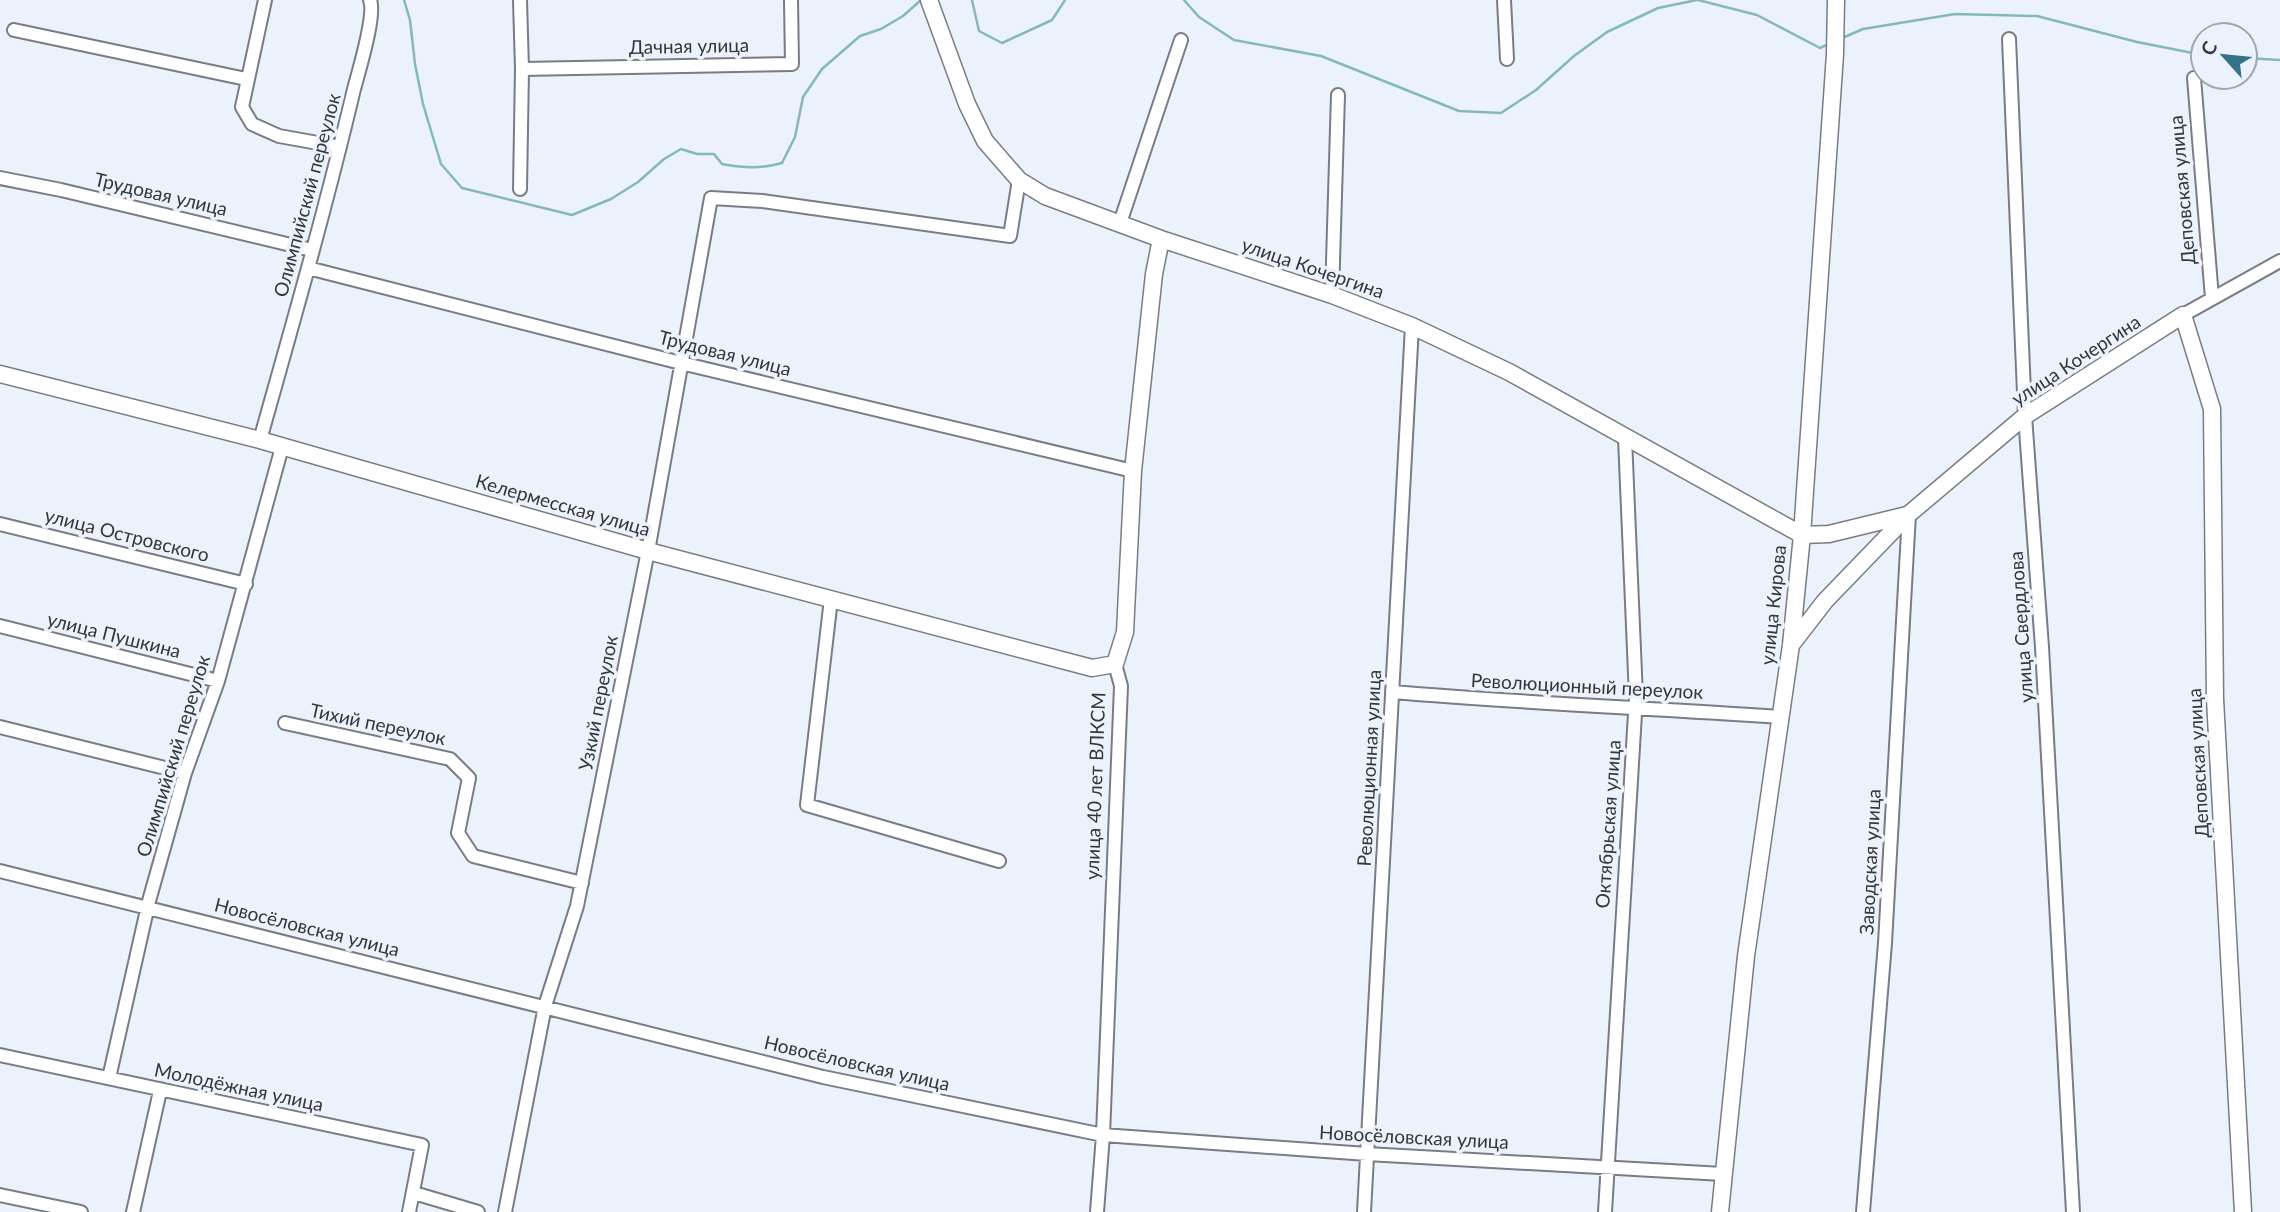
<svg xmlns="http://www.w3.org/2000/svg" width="2280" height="1212" viewBox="0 0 2280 1212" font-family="Lato,sans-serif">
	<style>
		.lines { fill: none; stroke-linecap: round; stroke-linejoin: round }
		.stream { stroke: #84b9b9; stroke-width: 2.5 }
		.minor-casing { stroke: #777d85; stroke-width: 16 }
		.tertiary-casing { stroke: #777d85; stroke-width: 19 }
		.minor { stroke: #fff; stroke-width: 12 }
		.tertiary { stroke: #fff; stroke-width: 16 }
		.labels { text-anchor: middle; stroke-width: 7; stroke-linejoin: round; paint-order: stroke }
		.street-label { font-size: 19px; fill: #34363a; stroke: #ecf2fb }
	</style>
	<rect width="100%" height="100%" fill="#ecf2fb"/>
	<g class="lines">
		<path class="stream" d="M404,0L410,20L415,64L423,104L441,164L462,188L572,215L611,199L638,182L664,159L681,149L697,154H714L722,164C744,168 761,169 782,163L795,137L803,97L822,69L860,36L881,29L903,16L921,0
			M972,0L979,31L1002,43L1052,20L1065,0
			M1184,0L1199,17L1234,40L1321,56L1459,111L1501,113L1536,90L1574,56L1607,32L1658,8L1697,0
			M1698,0L1757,15L1820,48L1831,43
			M1840,39L1863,29L1955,14L2037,16L2137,42L2203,55
			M2245,58L2280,60"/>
		<g class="minor-casing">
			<path id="minor" d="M265,0L242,107L252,124L279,136L340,147
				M1504,0L1507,59
				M14,30L246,79
				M2009,39L2025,416L2042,647L2073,1212
				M522,69L792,64L791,0
				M2194,78L2212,298
				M0,178L61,190L312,250
				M520,189L522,69L520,0
				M1120,223L1181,40
				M308,268L681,363L1133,471
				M1332,295L1338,95
				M2183,315L2280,261
				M260,440C293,323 326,207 354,89C359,70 376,15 370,0
				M0,524L246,584
				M831,599L807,805L999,861
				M0,626L218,681
				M1392,692C1522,703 1651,708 1780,717
				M285,723L450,759L469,778L458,833L473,856L582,883
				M0,727L185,773
				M0,871L823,1077L1103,1135L1367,1154L1723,1174
				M0,1055L422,1145L409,1212
				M109,1078L149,901L185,773L218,681L282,447
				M414,1193L478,1212
				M0,1195L81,1212
				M133,1212L160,1091
				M505,1212L545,1006L577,906L648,551L711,198L762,201L1010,236L1019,180
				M1097,1212L1103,1135L1121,686L1115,664
				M1364,1212L1412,326
				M1605,1212L1636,697L1625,438
				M1863,1212L1885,943L1909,514"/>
		</g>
		<g class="tertiary-casing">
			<path id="tertiary" d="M929,0L967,104L985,141L1019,180L1045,196L1161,239L1332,295L1412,326L1509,372L1802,535L1829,534L1907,515
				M0,374L260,440L648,551L1092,668L1115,664L1125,632L1133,471L1154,274L1161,239
				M1791,645L1825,601L1909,514L2025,416L2183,315L2212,409L2215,699L2243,1212
				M1720,1212L1746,956L1791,645L1802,535L1835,54L1836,0"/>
		</g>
		<use href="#minor" class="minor"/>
		<use href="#tertiary" class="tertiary"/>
	</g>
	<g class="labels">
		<g class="street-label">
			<text transform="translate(689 46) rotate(-1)" y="7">Дачная улица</text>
			<text transform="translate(2182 190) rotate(-95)" y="7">Деповская улица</text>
			<text transform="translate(161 194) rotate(13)" y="7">Трудовая улица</text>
			<text transform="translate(307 195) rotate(-75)" y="7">Олимпийский переулок</text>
			<text transform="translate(1313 268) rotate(19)" y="7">улица Кочергина</text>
			<text transform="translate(725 353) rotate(14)" y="7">Трудовая улица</text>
			<text transform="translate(2076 360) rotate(-33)" y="7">улица Кочергина</text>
			<text transform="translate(563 505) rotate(16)" y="7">Келермесская улица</text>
			<text transform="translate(127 535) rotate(14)" y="7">улица Островского</text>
			<text transform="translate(1773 605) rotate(-84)" y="7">улица Кирова</text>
			<text transform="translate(2021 627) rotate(-94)" y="7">улица Свердлова</text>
			<text transform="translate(114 635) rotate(14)" y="7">улица Пушкина</text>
			<text transform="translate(1587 686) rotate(3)" y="7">Революционный переулок</text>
			<text transform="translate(598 703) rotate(-79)" y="7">Узкий переулок</text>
			<text transform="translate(378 724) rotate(12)" y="7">Тихий переулок</text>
			<text transform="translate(173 756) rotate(-73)" y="7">Олимпийский переулок</text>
			<text transform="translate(2198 763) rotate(-93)" y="7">Деповская улица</text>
			<text transform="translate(1369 768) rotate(-87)" y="7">Революционная улица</text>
			<text transform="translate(1095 786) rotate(-88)" y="7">улица 40 лет ВЛКСМ</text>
			<text transform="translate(1608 824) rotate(-86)" y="7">Октябрьская улица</text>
			<text transform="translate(1870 862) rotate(-87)" y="7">Заводская улица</text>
			<text transform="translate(307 927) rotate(14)" y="7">Новосёловская улица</text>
			<text transform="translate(857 1063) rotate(13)" y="7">Новосёловская улица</text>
			<text transform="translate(239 1087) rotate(12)" y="7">Молодёжная улица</text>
			<text transform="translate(1414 1137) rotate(3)" y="7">Новосёловская улица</text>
		</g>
	</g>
	<g transform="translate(2224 56) rotate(297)"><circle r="33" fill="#ecf2fb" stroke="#a2a7ae" stroke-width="2"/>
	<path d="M0-5L12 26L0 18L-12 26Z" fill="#357289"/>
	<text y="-10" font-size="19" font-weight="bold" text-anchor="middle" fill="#34363a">С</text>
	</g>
</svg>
